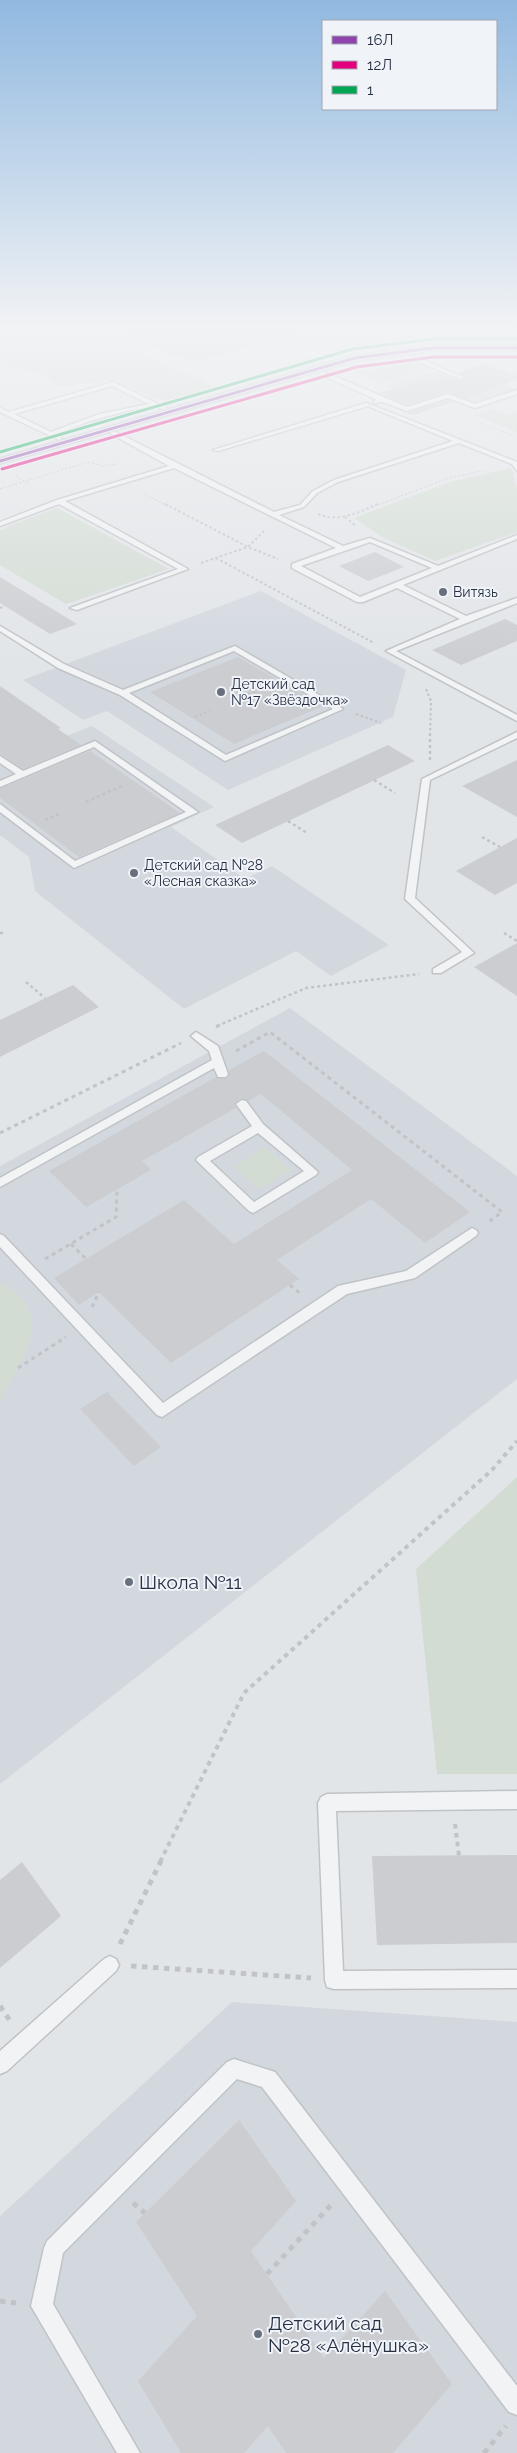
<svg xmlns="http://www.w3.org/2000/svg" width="517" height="2453" viewBox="0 0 517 2453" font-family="Raleway,sans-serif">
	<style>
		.built { fill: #d3d8df }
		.green { fill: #d2dcd3 }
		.building { fill: #cbcdd0 }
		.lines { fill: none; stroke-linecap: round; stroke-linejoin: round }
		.lane-casing { stroke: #c0c3c6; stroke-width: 3 }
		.street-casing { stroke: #c0c3c6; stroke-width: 2 }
		.path-far5 { stroke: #c1c3c8; stroke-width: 1; stroke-dasharray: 2 2; stroke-linecap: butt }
		.path-far4 { stroke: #c1c3c8; stroke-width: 2; stroke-dasharray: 2.5 2.5; stroke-linecap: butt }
		.path-far3 { stroke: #c1c3c8; stroke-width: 2.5; stroke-dasharray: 3 3; stroke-linecap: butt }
		.path-far2 { stroke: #c1c3c8; stroke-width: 3; stroke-dasharray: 4 4; stroke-linecap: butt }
		.path-far1 { stroke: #c1c3c8; stroke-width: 4; stroke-dasharray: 4.5 4.5; stroke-linecap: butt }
		.path { stroke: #c1c3c8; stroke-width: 5; stroke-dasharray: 5.5 5.5; stroke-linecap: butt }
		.lane { fill: #f2f3f4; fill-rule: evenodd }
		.street { fill: #f2f3f4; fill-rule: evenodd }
		.secondary { fill: #c3c5ca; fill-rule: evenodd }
		.bus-1-casing { stroke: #f0f3f8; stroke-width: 5 }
		.bus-2-casing { stroke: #f0f3f8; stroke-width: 5 }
		.bus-3-casing { stroke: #f0f3f8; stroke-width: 5 }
		.bus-1 { stroke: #8e44ad; stroke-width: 3 }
		.bus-2 { stroke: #e5007d; stroke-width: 3 }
		.bus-3 { stroke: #00a651; stroke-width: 3 }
		.poi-dot { fill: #686f7d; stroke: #f0f3f8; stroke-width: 2 }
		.labels { text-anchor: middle; stroke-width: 4; stroke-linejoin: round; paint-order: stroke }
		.far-poi-label { font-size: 14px; fill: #273043; stroke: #f0f3f8; text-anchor: start }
		.near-poi-label { font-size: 19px; fill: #273043; stroke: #f0f3f8; text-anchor: start }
	</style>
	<rect width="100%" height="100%" fill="#e2e5e8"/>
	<path class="built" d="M261,591L406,670L393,717L228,790L107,711L83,720L23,680Z
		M92,726L214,807L171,827L245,879L272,866L389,945L331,976L296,951L184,1009L35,891L29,857L0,835V762Z
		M290,1008L517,1176V1379L0,1784V1166Z
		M232,2002L517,2022V2453H0V2216Z"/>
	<path class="green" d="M352,324H428L370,339L354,333L358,326Z
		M437,324H441L455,338H385Z
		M444,324H499L517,332V339L459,338Z
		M316,327L351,340L320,349L287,335Z
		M86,331L204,381L215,388L169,401L152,397L131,387L105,381L58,387C44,370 21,368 0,366V341C31,346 55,332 86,331Z
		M382,339L434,340L444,343L401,346L376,341Z
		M412,361L430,369L379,384L353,372Z
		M435,371L463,382L447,387L426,379L394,389L385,385Z
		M505,384L517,390L475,403L455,396L465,393L472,395Z
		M493,409L508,415L517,412V432L474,415Z
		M511,468L517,487V532L435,561L384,538L354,518L450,482Z
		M57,508L169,569L66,604L0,565V531L11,525Z
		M265,1147L291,1170L260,1189L233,1167Z
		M0,1283C60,1311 21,1362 0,1401Z
		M517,1477V1774H437L416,1569Z"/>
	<path class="building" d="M102,324H302L303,331L192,362Z
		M483,364L517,376V380L464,398L447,392L407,405L379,393L426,379L432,381L447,376L459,381L465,380L466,376L457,373Z
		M448,400L452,402L413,415L407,413Z
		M375,552L404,567L368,581L339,566Z
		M0,577L77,624L50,634L0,603Z
		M505,619L517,625V641L461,665L432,650Z
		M238,657L302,694L323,706L234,744L150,692Z
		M0,686L61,728L58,729L81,745L23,769L0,754Z
		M388,745L415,761L242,843L215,825Z
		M90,751L144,788L180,813L79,857L0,798V789Z
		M517,760V817L462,786L496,770Z
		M517,838V883L495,895L456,871Z
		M517,943V996L474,967Z
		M73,985L99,1007L0,1057V1020Z
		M264,1051L470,1212L425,1243L371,1199L277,1260L299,1279L171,1363L99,1292L79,1305L54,1278L184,1200L234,1244L352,1170L261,1094L248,1101L241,1098L234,1104L236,1108L142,1161L151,1170L86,1207L49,1171L216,1077L228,1078L229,1070Z
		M107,1392L161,1447L134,1466L80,1409Z
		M517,1855V1943L377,1945L372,1856Z
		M22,1862L61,1916L0,1968V1880Z
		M239,2120L296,2201L251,2251L324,2358L385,2291L452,2384L393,2453H286L268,2426L244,2453H181L138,2381L197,2316L136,2222Z"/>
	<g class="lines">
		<g class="lane-casing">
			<path id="lane" d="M317,324H325L401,350L400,353L416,357L465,378L460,379L412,359L388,352L393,351Z
				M313,367L407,407L448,394L475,404L517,390V394L475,408L448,398L407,411L383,402L374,403V401L377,400L311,370Z
				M113,382L175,412L170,413L155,406L130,410L90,421L56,434L62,438L59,440L0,412V408L9,412ZM112,386L149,404L100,414L51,432L14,414Z
				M366,403L517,462V471L512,464L459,443L338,482L317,493L304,507L279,515L343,546L370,538L438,566L517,535V539L403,585L466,616L517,598V603L396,651L517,715V721L386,651L460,619L397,588L363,602H357L292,568V564L336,548L174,468L65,501L188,569L77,610L70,608L178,569L59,504L0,526V522L57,500L169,466L106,431L108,428L274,512L300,505L313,491L334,480L453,441L368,406L218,451L213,450ZM370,542L432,568L360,597L301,566Z
				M0,626L64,664L123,690L235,646L343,709L225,761L120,695L58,668L0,631ZM234,651L333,709L226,755L129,693Z
				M517,732V738L430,780L415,898L474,953L441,973H433V969L462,952L405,899L422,779Z
				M95,741L198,812L74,868L0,812V804L75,861L186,812L94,747L0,787V781L16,774L0,763V756L23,771Z
				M196,1032L218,1046L228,1074L226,1077H218L214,1068L0,1187V1178L212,1060L209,1051L191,1036Z
				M242,1100L246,1101L263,1124L318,1172L316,1175L253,1213L249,1211L196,1160L198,1157L252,1126L236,1104ZM258,1133L304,1171L254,1202L210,1161Z
				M472,1228L476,1230L478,1233L476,1236L415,1278L347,1294L162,1417L157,1415L0,1247V1234L4,1236L163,1403L338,1286L406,1271Z
				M517,1791V1809L336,1811L343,1971L517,1970V1988L334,1989L327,1987L325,1980L318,1803L321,1797L327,1794Z
				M110,1956L116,1959L119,1965L116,1971L7,2071L0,2074V2051L104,1959Z
				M234,2059L275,2072L517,2386V2415L509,2412L262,2087L237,2079L63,2253L53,2304L140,2453H117L31,2306L44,2248L47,2241L227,2062Z"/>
		</g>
		<g class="street-casing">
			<path id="street" d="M307,349L341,361L342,363L337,366L303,354L302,352Z"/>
		</g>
		<path class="path-far5" d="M502,324L512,328
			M413,329L434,324
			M272,340L290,346
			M501,369L517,374
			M390,383L413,376
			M480,423L517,437
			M16,476L29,484
			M0,489L88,462L103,466L117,464
			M145,494L168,506
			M375,506L446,479L486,470"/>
		<path class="path-far4" d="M165,504L248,547L278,559
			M318,514C338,523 359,512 378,504
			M345,517L356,526
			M216,558L374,643
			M201,563L248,547L265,530
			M0,608L5,606
			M426,689L431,701L430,735
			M230,702L265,687
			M356,714L381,723
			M195,717L210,711"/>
		<path class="path-far3" d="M430,760V734
			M374,780L395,793
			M86,802L124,785
			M45,820L59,814
			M288,821L307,833
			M482,837L500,847
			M0,933H6
			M504,933L517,941
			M26,982L45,998
			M217,1026L306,988L419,974"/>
		<path class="path-far2" d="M216,1027L220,1025
			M236,1051L270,1032L502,1212L487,1223
			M0,1133L181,1043
			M71,1244L86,1259
			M45,1259L116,1217L117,1189
			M290,1285L301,1294
			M92,1307L99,1292
			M18,1368L66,1337"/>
		<path class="path-far1" d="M455,1824L459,1856
			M160,1862L244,1693L492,1470L517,1441"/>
		<path class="path" d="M120,1944L161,1861
			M131,1966L311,1978
			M0,2006L11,2022
			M133,2203L145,2213
			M267,2274L332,2204
			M0,2301L16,2303
			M484,2453L506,2426"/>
		<use href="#lane" class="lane"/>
		<use href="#street" class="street"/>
		<path class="secondary" d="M433,344H517V352H433L356,362L0,465V457L351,355Z"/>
		<g class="bus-1-casing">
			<path id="bus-1" d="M0,461L355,358L433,348H517"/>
		</g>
		<g class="bus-2-casing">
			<path id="bus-2" d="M2,469L357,367L434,357H517"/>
		</g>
		<g class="bus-3-casing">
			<path id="bus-3" d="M0,452L353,349L433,339H517"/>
		</g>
		<use href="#bus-1" class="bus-1"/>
		<use href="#bus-2" class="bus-2"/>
		<use href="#bus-3" class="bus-3"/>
	</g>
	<linearGradient id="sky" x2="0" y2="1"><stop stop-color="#91b9e0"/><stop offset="0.49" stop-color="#f2f3f5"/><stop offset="1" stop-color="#f2f3f5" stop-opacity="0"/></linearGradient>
	<rect width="517" height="667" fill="url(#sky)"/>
	<g class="poi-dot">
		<circle cx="443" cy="592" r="5"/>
		<circle cx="221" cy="692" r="5"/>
		<circle cx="134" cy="873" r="5"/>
		<circle cx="129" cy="1582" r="5"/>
		<circle cx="258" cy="2334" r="5"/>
	</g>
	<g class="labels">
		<g class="far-poi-label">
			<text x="453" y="597">Витязь</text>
			<text x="231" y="689">Детский сад<tspan x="231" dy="16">№17 «Звёздочка»</tspan></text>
			<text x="144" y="870">Детский сад №28<tspan x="144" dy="16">«Лесная сказка»</tspan></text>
		</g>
		<g class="near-poi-label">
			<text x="139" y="1589">Школа №11</text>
			<text x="268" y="2330">Детский сад<tspan x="268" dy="22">№28 «Алёнушка»</tspan></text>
		</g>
	</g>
	<rect x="322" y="20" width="175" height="90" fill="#f0f3f8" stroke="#a0a5b0"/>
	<rect x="332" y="36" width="25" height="8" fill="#8e44ad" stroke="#a0a5b0"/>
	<text x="367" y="45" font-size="15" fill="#273043">16Л</text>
	<rect x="332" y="61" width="25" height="8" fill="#e5007d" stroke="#a0a5b0"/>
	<text x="367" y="70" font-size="15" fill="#273043">12Л</text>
	<rect x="332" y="86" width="25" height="8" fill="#00a651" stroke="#a0a5b0"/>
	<text x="367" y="95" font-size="15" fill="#273043">1</text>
</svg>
